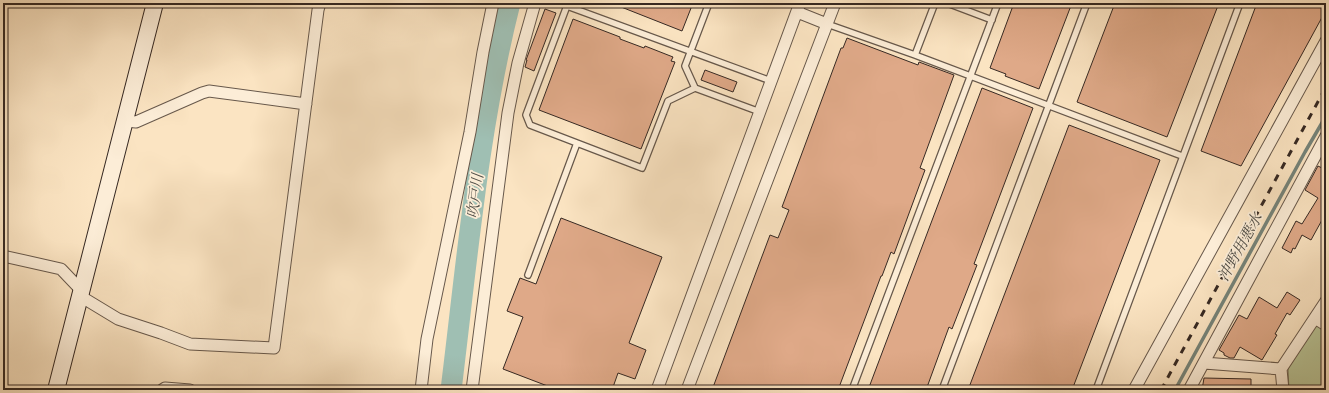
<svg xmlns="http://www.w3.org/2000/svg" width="1329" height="393" viewBox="0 0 1329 393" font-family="'Old Standard TT','Noto Serif JP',serif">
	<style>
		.green { fill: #b9c597; stroke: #78775d }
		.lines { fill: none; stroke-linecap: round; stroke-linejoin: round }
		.stream { stroke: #758379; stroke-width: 3.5 }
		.river { stroke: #9fbfb3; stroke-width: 21 }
		.building { fill: #dfa988; stroke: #362923 }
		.lane-casing { stroke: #67584b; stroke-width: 8 }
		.street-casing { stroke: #67584b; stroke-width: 13 }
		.secondary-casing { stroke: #362923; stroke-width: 18 }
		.lane { stroke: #fcedd7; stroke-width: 5.5 }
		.street { stroke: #fcedd7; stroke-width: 11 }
		.secondary { stroke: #fcedd7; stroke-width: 16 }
		.rail { stroke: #362923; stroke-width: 3; stroke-dasharray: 7 7; stroke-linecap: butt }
		.labels { text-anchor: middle; stroke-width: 3.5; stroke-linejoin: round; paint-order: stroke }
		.water-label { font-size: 15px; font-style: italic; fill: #504e47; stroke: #fcedd7 }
	</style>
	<rect width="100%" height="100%" fill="#fbe4c2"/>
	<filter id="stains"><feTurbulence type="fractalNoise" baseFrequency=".005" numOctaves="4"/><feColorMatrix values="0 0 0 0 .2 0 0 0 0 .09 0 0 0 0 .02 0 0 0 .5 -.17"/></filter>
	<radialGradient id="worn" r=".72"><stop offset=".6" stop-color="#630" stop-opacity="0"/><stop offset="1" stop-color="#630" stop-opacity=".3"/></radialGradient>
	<path class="green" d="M1315,326H1321L1326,329V390H1289L1288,369Z"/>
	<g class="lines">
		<path class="stream" d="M1175,390L1305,152L1326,116"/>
		<path class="river" d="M451,390C467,261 478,129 510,3"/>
	</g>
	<path class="building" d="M611,3H693L682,31Z
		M1014,3H1072L1039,89L1005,76L1006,74L990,68Z
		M1115,3H1219L1167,137L1077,102Z
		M1257,3H1326V10L1241,166L1201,151Z
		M545,9L556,13L534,71L525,67L527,60H526Z
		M573,19L620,37V39L644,48L645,46L673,57L671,61L675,62L641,149L539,110Z
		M847,38L918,65L919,62L954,75L920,168L925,170L894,254L891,252L882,276H881L838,390H712L770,235L778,238L789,210L782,207L841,48H843Z
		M705,70L737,82L733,92L701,80Z
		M982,88L1033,108L974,264L977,265L952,329L949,327L926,390H868Z
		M1069,125L1160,160L1072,390H968Z
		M1318,166L1326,170V215L1323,220H1322L1311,240L1302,235L1295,249L1293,248L1291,253L1282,248L1296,221L1302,224L1318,198L1305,190Z
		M561,218L662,257L629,343L646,350L635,379L618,373L612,390H558L503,369L523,317L507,311L520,278L536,284Z
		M1287,292L1300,300L1290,315L1287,313L1275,334L1277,335L1262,360L1240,347L1234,358H1230L1224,355V353L1219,350L1239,315L1247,319L1259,297L1277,308Z
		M1204,378L1251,379V390H1202Z"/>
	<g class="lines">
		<g class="lane-casing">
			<path id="lane" d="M568,3L526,115L530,125L642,168L668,101L695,88L685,66L709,3
				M947,3L992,20
				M567,6L771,81
				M827,24L915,55L1182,156
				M915,55L935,3
				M695,88L760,112
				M528,275L577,143
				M852,390L998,3
				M942,390L1087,3
				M1096,390L1240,3"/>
		</g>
		<g class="street-casing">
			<path id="street" d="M797,12L827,24
				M125,121L136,122L202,93L209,91L306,104
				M3,256L61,269L81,290
				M80,296L118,319L161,333L190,344L274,348L318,10L320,3
				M1315,318L1326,325
				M1204,363L1281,369L1283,390
				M1281,369L1326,301
				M162,390L165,388L190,390
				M421,390L427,339L470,132L483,52L493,3
				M472,390L508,113L518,63L535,3
				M657,390L800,3
				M687,390L835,3
				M1134,390L1326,41
				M1189,390L1326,136"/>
		</g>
		<g class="secondary-casing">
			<path id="secondary" d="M56,390L155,3"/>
		</g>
		<use href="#lane" class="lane"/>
		<use href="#street" class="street"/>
		<use href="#secondary" class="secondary"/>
		<path class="rail" d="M1161,390L1326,87"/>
	</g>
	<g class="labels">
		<g class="water-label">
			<text transform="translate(475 196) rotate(-83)" y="5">吹戸川</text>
			<text transform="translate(1240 247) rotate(-61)" y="5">沖野用悪水</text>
		</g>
	</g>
	<rect width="1329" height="393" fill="none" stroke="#fbe4c2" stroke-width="16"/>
	<rect x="4" y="4" width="1321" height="385" fill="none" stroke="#362923" stroke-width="2"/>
	<rect x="8" y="8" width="1313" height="377" fill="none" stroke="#362923"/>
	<rect width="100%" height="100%" filter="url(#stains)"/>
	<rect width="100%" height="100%" fill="url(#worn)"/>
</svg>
